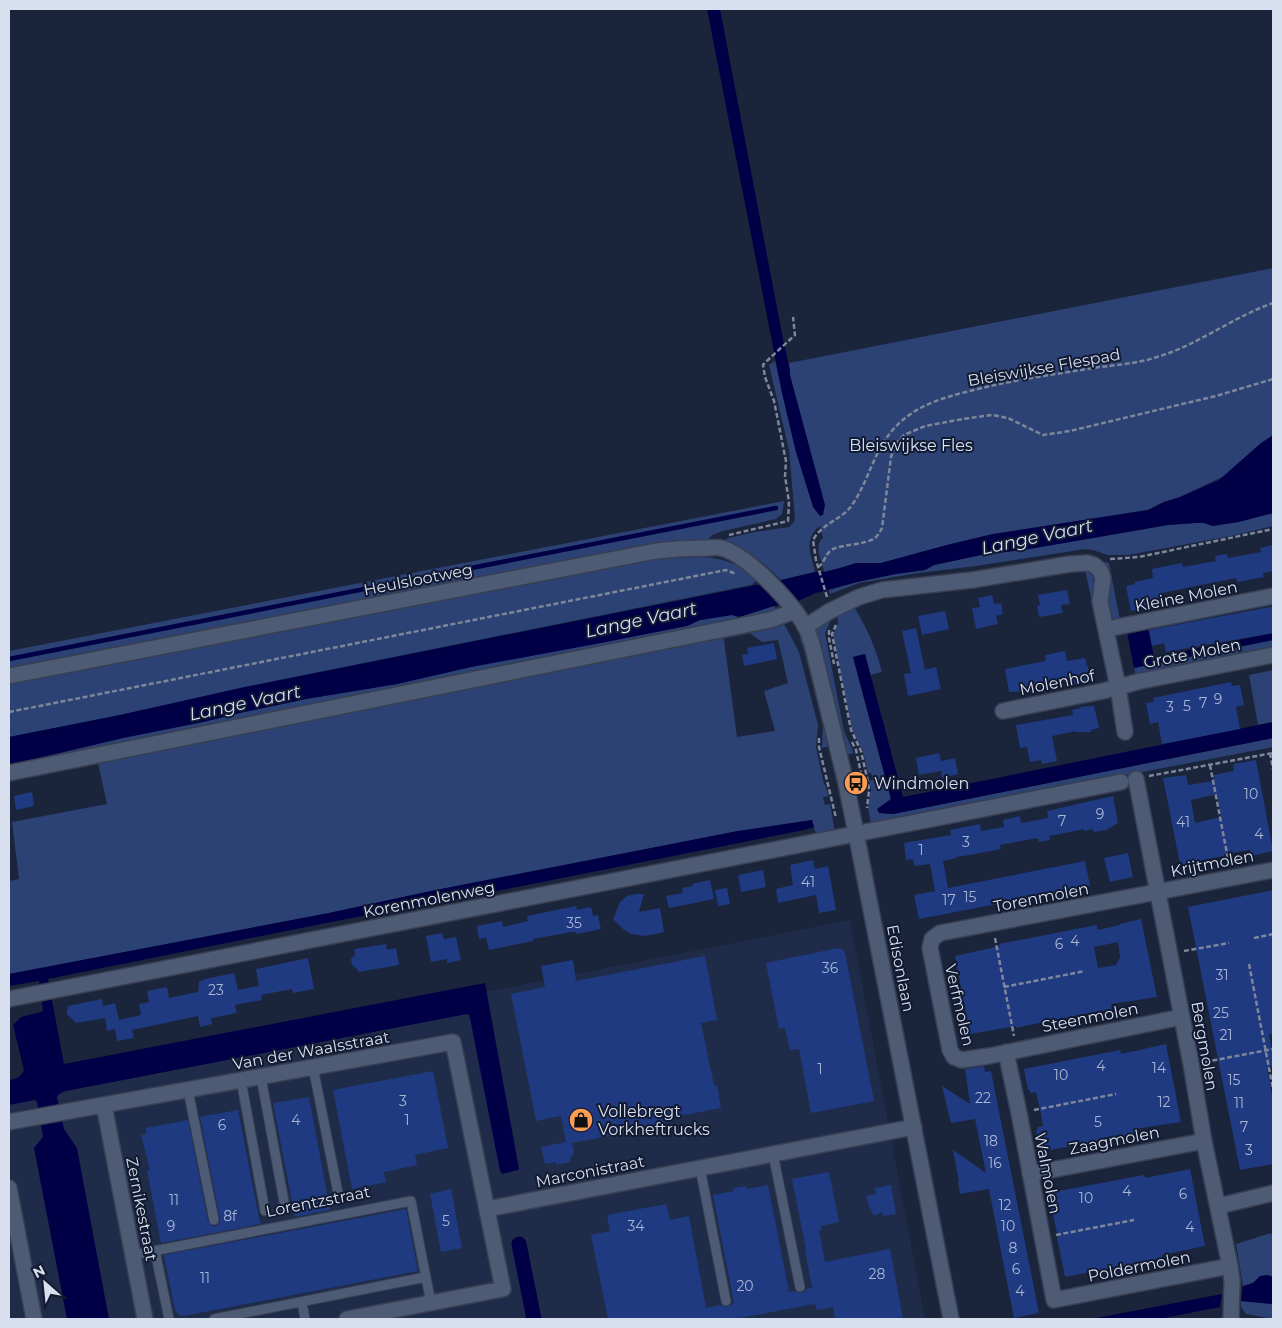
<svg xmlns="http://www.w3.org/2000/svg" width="1282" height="1328" viewBox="0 0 1282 1328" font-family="Montserrat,sans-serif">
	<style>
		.built { fill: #1f2c49 }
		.green { fill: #2c4274 }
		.water { fill: #010046 }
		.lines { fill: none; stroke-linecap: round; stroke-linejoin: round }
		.stream { stroke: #010046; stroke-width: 4.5 }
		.canal { stroke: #010046; stroke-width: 15 }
		.building { fill: #1f3a81; fill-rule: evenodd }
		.lane-casing { stroke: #383f52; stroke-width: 11 }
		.street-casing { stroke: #383f52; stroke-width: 18 }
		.secondary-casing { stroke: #383f52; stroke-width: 18 }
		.path { stroke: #7e879a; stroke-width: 2.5; stroke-dasharray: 5 2.5; stroke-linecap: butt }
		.lane { stroke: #4e5b75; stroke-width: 9 }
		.street { stroke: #4e5b75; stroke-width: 15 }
		.secondary { stroke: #4e5b75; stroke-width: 15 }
		.labels { text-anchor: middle; stroke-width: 4; stroke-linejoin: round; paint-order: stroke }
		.number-label { font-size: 14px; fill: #aab6d4 }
		.street-label { font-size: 16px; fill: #d8dfef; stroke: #111a30 }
		.park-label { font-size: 16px; fill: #d8e3f8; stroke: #111a30 }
		.poi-label { font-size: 16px; fill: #d8dfef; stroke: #111a30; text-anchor: start }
		.water-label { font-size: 18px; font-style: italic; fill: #d3def3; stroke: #111a30 }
	</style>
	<rect width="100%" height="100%" fill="#1a243b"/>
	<path class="built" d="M850,920L925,1319H9V1086Z"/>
	<path class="green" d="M1273,268V466L1220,478L1180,497L1164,502L1148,510L993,534L947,545L881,563L840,568L824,572C822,561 813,545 823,538L820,526C803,539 811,554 815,572L781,580C761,561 750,550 722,542L728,538L755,532L789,527L794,522L795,518L789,450L769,365L775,361L796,452L782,367L789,366V363Z
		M784,501L782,514L776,519L723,531L712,535L707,541L670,543L624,549L9,669V651Z
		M1273,513V526L1231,536L1128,555H1107L1093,550L1085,549L976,566L918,573L859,583L830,594L829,590L857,582L895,574L925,570L934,565L981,555L1029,549L1168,525L1195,523H1204L1213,526Z
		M700,557C725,558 739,564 758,580L751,585L245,687L120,715L9,737V684L635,561L667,558Z
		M1096,560L1109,563L1120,620L1110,622Z
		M1085,569L1089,571L1093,576L1099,626L1097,627Z
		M774,606L779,614L9,769V765L123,738L203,722L244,712L306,699L397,684L471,667L687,626L700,620L732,615L739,617Z
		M854,607C867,628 876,648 882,672L870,675L865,654L853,657L891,799L878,809L879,813L893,814L1273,738V747L871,824L868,807L871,790L869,781L873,780L871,773H868L862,748H861L852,730L833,635L838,623L837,616Z
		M829,618L830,622L825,633L844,731L854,753L846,755L816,632L817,628Z
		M783,622L799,652L818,725L816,747L823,780L829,796L823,797L825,805L830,804L835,832L816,835L812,820L738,831L431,891L329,913L9,974V881L19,879L12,822L107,804L97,759L723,633L737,737L775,731L764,691L788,683L778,640L762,642L744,629Z
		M803,638L830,746L822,748L823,723L805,653L800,639Z
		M1273,640V649L1136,676L1134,668Z
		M1273,670V722L1258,725L1249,675Z
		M1271,1233L1273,1238V1277C1263,1274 1262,1276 1254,1282C1251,1284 1247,1285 1243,1286L1236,1244Z
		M1241,1301L1273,1304V1319L1246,1314L1241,1307Z"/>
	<path class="water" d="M707,9H720L783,339L790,370V375L825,505L823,515L820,516L813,507L796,452L782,393Z
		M1273,435V513L1239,522L1213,526L1204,523H1195L1168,525L1029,549L981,555L934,565L925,570L896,574L857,582L816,593L798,601L774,606L739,617L732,615L700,620L687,626L601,643L471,667L397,684L306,699L244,712L203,722L123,738L9,765V737L120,715L245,687L781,580L815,572H824L840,568L856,563H881L947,545L993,534L1148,510L1164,502L1180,497L1219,480L1261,443Z
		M1148,628L1154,657L1273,633V640L1134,668L1127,632Z
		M865,654L903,797L1273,722V738L893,814L879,813L877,809L891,799L853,657Z
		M812,820L814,827L804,830L502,890L331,922L48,979L64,1064L485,983L519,1169L518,1170L502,1174L500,1171L470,1018L469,1015L467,1014L66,1091L59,1094L57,1097L64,1129L77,1148L109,1319H67L34,1148L43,1137L37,1102L35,1100L9,1105V1080C16,1079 21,1077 24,1070L13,1025L21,1017L41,1012L43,1010L39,981L9,986V974L329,913L431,891L738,831Z
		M1268,1275L1273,1277V1304L1241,1301L1243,1286L1253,1283L1260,1276Z
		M1222,1294L1220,1307L1159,1319H1091Z"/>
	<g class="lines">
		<path class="stream" d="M9,659L776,508"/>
		<path class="canal" d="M519,1244L534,1319"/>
	</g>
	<path class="building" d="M1273,545V571L1263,573L1264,577L1237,582L1236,578L1162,593L1163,599L1146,602L1147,605L1141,607L1142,609L1131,611L1126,586L1135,584V582L1153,578L1152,569L1182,563L1183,567L1216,561L1215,556L1227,554L1228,558L1261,552L1260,548Z
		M1067,590L1070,604L1061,605L1063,613L1039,617L1037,606L1040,605L1038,595Z
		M992,595L994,604L1001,603L1003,614L996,616L998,624L976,629L972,608L980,607L978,598Z
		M1270,607H1273V633L1166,652L1164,643L1152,646L1149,630Z
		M945,611L949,629L922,635L918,616Z
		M916,628L925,670L936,667L941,689L908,696L904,674L911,673L902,631Z
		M774,643L777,659L744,666L742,655L748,654L747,648Z
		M1065,651L1067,661L1085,658L1087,666H1088L1089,681L1075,685V684L1067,685L1066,680L1031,687L1024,689V691L1009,692L1005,669L1046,661L1045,655Z
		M1231,682L1232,686L1240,685L1244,705L1236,707L1240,729L1162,744L1158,722L1150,724L1146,703L1154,702L1153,698Z
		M1094,706L1099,728L1091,730V732H1076V731L1052,736L1057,761L1042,764L1041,760L1030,762L1027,747L1020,748L1016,725L1073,715L1072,710L1080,708L1079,707Z
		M939,753L941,761L955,758L958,774L942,778L941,771L919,775L916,758Z
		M1256,760L1273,851L1251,856L1250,850L1224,854V856L1202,860L1203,863L1197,864L1198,866L1181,869L1163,778L1186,775L1188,785L1214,781L1213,775L1234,771L1233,764ZM1217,794L1221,817L1195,823L1191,800Z
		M32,792L34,806L16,810L14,796Z
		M1113,796L1118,823L1106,830L1094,832L1093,829L1084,831V829L1070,832L1049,836L1050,840L1039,842L1038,838L1000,845L1001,849L970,855L956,857V858L943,861L948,888L1085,861L1090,886L919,919L914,895L935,891L930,864L914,866L913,859L906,860L904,843L951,835L950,830L980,824L981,831L1004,827L1003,820L1020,816L1021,823L1048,818L1047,811Z
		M1128,853L1133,877L1110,882L1104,858Z
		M813,860L815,869L828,866L836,910L819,913L816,895L778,903L776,889L793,885L790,865Z
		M763,870L766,887L741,892L738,875Z
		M710,880L714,899L669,908L666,896L683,893L682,888L693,886L692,884Z
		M727,888L730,904L718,906L715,890Z
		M1273,890V1034H1269L1273,1056V1066L1267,1067L1273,1100V1164L1240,1170L1188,907Z
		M636,894H644L639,912L660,908L664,932L645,936L631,934L623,929L613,919L620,902L627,896Z
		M576,906L577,910L591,907L593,916L598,915L601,929L577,934L576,932H571L533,939V941L489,950L486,938L479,939L477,926L502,921L503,927L528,921L527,916Z
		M1141,919L1157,997L1111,1004L1112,1009L1043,1022L1016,1028V1026L970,1034L955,956L1000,946L999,944L1081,928L1097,925L1098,930L1120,925V924ZM1118,942L1120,957L1116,965L1098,968L1094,947Z
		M442,933L444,939L456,937L461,960L447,963V959L431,962L426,936Z
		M386,944L387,950L396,948L399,965L358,972L357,969L352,965L351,959L355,955L354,949Z
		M838,948L843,950L845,953L874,1101L811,1113L799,1049L790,1050L785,1028L779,1029L766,963Z
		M705,956L717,1020L701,1023L714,1085H717L721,1108L664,1119L665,1125L572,1143L574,1152L570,1159V1162L556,1165V1162L545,1164L541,1147L566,1142L561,1116L536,1121L511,994L545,987L541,966L573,960L576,981Z
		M308,958L314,989L293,993L292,989L261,995L262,1000L235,1005L237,1013L211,1018L212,1024L200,1027L198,1016L132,1030L134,1038L117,1041L115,1029L107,1031L105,1018L76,1023L67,1014V1011L68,1006L102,999L103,1006L115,1003L119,1020L141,1015L139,1004L149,1002L147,991L167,987L169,998L198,992L199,982L205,979L234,973L238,990L259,986L256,969Z
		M1166,1044L1181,1122L1135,1129L1136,1134L1040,1152L1036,1131L1038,1130L1037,1127L1043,1126L1041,1114L1036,1092L1030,1093V1090H1028L1024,1069L1120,1050L1121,1054Z
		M984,1066L985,1072L991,1071L1039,1313L1014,1318L989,1189L960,1194L958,1182H959L953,1150L986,1173L975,1119L951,1123L942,1086L970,1104L965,1069Z
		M433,1071L448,1148L415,1155L417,1165L384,1172L386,1182L352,1189L333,1090Z
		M309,1097L330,1210L295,1217L273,1103Z
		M238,1110L259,1218L261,1224L161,1243L147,1170H150L141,1135L146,1134V1128L188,1120L208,1221L212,1226H216L220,1222V1219L200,1117Z
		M1190,1169L1205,1246L1162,1255V1258L1065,1277L1057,1238L1058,1237L1048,1193L1144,1175L1145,1178Z
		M829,1172L839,1222L821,1226L822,1230L819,1231L825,1262L890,1249L903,1319H835L833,1307L817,1310L815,1304L734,1319H608L591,1235L610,1231L607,1215L666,1204L670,1220L689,1216L706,1308L721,1305L727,1307L734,1303L713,1195L734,1191V1188L746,1186L747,1189L768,1185L789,1292L795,1291L801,1293L804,1292L806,1289L812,1288L805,1250L806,1249L792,1179Z
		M891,1185L896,1214L883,1216L882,1212L874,1216L869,1206L866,1196L876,1194L875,1188Z
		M451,1189L462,1248L441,1252L430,1194Z
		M406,1209L418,1271L183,1316L179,1315L175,1310L164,1255Z"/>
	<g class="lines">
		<g class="lane-casing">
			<path id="lane" d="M313,1067L338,1193
				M261,1077L285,1207
				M241,1080L265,1211
				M188,1090L214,1220
				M773,1154L800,1287
				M700,1168L726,1301
				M155,1251L169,1319
				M133,1255L411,1201L431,1303
				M302,1302L305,1319
				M214,1319L426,1277"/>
		</g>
		<g class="street-casing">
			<path id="street" d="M805,627L830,611L859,597L882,590L972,580L1070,564L1088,563L1094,565L1100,570L1103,578L1100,602L1118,687L1125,732
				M1107,629L1273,596
				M1003,711L1103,691L1141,681L1273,655
				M9,773L770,620L795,611
				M1136,779L1191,1064L1204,1141L1230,1266L1232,1280L1231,1319
				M9,999L1121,782
				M1182,1017L989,1056L962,1060L954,1057L950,1050L930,948L932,939L940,933L1273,870
				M1006,1052L1019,1113L1054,1300L1230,1266
				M104,1105L145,1319
				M9,1122L453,1042L503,1289L347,1319
				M1030,1174L1204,1141
				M9,1188L34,1319
				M1219,1206L1273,1193
				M487,1209L914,1127"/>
		</g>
		<g class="secondary-casing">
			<path id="secondary" d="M9,676L656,551C673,549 689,548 706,548C711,548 717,547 721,548C747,554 792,603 805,626C808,631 810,638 812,644L845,779L856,833L951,1319"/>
		</g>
		<path class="path" d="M729,535L788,521L789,502L785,476L786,461L774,401L765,377L763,365L770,358L795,335L793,317
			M1110,559L1139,557L1273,529
			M818,567C825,563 825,553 833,549C844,544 865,545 875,538C878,536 880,531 882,528L891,457L895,445L904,435L925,426L963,419L992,415L1008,418L1043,435L1070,431L1216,396L1273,379
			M827,597L816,560L813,540C815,537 817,533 820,531C830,521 844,517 852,505C868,482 873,454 891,432C911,407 941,398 970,391C1011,380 1052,375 1093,368C1114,365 1136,364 1157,357C1198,345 1233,317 1273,303
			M836,625L832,634L851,730L861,751L868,782L869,791L867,808
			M829,630V638L834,664
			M9,712L726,570L736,574
			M819,738V747L836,818
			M852,742L856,750L864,787L863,792
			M1270,753L1273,769
			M1210,765L1229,864
			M1149,776L1273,753
			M995,938L1014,1036
			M1254,938L1273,934
			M1184,951L1229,943
			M1249,964L1273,1089
			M1004,987L1085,971
			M1205,1062L1273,1049
			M1034,1110L1116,1094
			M1056,1235L1134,1220"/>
		<use href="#lane" class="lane"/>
		<use href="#street" class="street"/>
		<use href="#secondary" class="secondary"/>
	</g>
	<defs>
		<g id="bus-disc" transform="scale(1.25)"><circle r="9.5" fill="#fd9d55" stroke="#111a30"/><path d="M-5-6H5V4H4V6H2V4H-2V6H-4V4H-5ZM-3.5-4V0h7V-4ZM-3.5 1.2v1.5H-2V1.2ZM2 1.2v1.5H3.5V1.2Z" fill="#111"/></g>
		<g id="shop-disc" transform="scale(1.25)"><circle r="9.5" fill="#fd9d55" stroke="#111a30"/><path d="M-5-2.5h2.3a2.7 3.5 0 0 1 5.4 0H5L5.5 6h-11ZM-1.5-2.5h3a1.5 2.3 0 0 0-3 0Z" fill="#111"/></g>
	</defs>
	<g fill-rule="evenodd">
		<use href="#bus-disc" x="856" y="783"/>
		<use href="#shop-disc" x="581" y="1120"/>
	</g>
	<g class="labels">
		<g class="number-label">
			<text x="1218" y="704">9</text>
			<text x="1203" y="708">7</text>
			<text x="1187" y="711">5</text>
			<text x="1170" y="712">3</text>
			<text x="1251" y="799">10</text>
			<text x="1100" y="819">9</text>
			<text x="1062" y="826">7</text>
			<text x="1183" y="827">41</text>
			<text x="1259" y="839">4</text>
			<text x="966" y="847">3</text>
			<text x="921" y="855">1</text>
			<text x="808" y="887">41</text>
			<text x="970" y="902">15</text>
			<text x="949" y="905">17</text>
			<text x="574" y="928">35</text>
			<text x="1075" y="946">4</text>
			<text x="1059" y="949">6</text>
			<text x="830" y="973">36</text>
			<text x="1222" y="980">31</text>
			<text x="216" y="995">23</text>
			<text x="1221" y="1018">25</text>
			<text x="1226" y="1040">21</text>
			<text x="1101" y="1071">4</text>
			<text x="1159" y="1073">14</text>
			<text x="820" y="1074">1</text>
			<text x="1061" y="1080">10</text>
			<text x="1234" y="1085">15</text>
			<text x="983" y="1103">22</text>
			<text x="403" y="1106">3</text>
			<text x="1164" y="1107">12</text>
			<text x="1239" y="1108">11</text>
			<text x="296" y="1125">4</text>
			<text x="407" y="1125">1</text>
			<text x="1098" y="1127">5</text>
			<text x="222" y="1130">6</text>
			<text x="1244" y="1132">7</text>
			<text x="991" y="1146">18</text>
			<text x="1249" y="1155">3</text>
			<text x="995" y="1168">16</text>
			<text x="1127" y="1196">4</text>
			<text x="1183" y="1199">6</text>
			<text x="1086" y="1203">10</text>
			<text x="174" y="1205">11</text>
			<text x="1005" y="1210">12</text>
			<text x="230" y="1221">8f</text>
			<text x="446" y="1226">5</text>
			<text x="171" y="1231">9</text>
			<text x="636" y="1231">34</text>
			<text x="1008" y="1231">10</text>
			<text x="1190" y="1232">4</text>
			<text x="1013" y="1253">8</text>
			<text x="1016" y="1274">6</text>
			<text x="877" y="1279">28</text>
			<text x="205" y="1283">11</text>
			<text x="745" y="1291">20</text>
			<text x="1020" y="1296">4</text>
		</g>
		<g class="street-label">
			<text transform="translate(1044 367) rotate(-10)" y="6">Bleiswijkse Flespad</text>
			<text transform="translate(418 579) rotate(-11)" y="6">Heulslootweg</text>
			<text transform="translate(1186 596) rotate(-11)" y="6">Kleine Molen</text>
			<text transform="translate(1192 653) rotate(-11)" y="6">Grote Molen</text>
			<text transform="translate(1057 682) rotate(-11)" y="6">Molenhof</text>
			<text transform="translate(1212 863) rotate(-11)" y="6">Krijtmolen</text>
			<text transform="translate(1041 897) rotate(-11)" y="6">Torenmolen</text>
			<text transform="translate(429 899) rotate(-11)" y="6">Korenmolenweg</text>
			<text transform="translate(901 968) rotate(79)" y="6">Edisonlaan</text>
			<text transform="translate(960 1005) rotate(77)" y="6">Verfmolen</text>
			<text transform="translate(1090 1017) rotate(-11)" y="6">Steenmolen</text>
			<text transform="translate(1205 1046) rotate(80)" y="6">Bergmolen</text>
			<text transform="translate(311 1050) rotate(-10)" y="6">Van der Waalsstraat</text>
			<text transform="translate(1114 1140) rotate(-11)" y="6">Zaagmolen</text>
			<text transform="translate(590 1171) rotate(-11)" y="6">Marconistraat</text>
			<text transform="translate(1048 1173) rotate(79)" y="6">Walmolen</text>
			<text transform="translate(318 1201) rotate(-11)" y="6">Lorentzstraat</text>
			<text transform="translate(142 1209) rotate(79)" y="6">Zernikestraat</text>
			<text transform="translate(1139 1266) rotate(-11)" y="6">Poldermolen</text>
		</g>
		<g class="park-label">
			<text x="911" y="451">Bleiswijkse Fles</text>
		</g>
		<g class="poi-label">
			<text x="874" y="789">Windmolen</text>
			<text x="598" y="1117">Vollebregt<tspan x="598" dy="18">Vorkheftrucks</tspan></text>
		</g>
		<g class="water-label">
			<text transform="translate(1037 537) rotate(-12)" y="6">Lange Vaart</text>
			<text transform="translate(641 620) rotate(-12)" y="6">Lange Vaart</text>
			<text transform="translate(245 703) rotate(-12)" y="6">Lange Vaart</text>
		</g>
	</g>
	<rect width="1282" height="1328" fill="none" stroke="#d8dfef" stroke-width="20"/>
	<g transform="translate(45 1283) rotate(333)" stroke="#111a30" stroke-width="4" paint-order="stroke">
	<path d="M0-4L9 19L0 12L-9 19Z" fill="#d8dfef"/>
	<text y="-8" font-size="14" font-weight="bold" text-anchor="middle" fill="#d8dfef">N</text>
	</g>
</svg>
